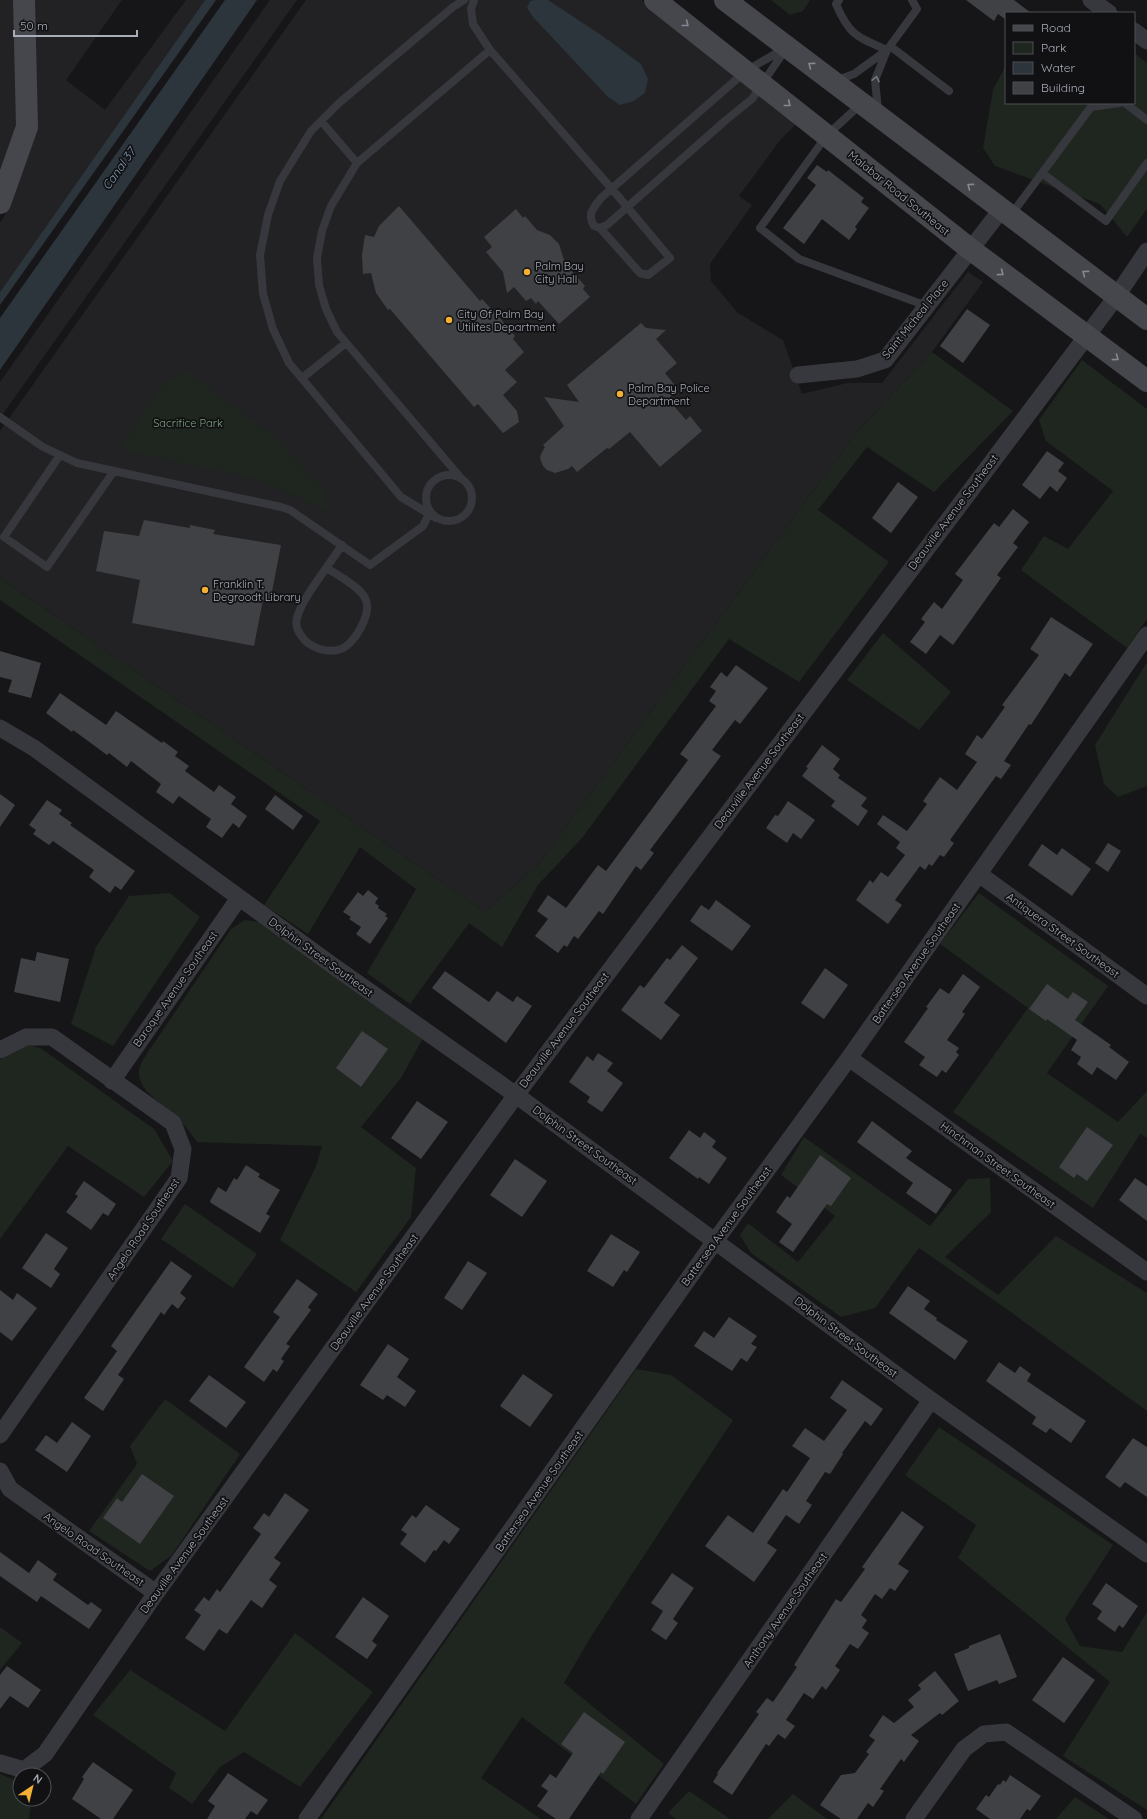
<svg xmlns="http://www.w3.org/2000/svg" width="1147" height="1819" viewBox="0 0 1147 1819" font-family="Quicksand,sans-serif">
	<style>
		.built { fill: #222225 }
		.green { fill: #1e261f }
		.water { fill: #2c353c }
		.building { fill: #404145 }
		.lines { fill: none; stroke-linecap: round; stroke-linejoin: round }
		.lane { stroke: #37383d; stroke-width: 8 }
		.street { stroke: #37383d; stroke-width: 17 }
		.secondary { stroke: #45474d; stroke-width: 22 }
		.oneway { stroke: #858993 }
		.oneway2 { stroke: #757881 }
		.poi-dot { fill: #f2b134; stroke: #111113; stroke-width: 1.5 }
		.labels { text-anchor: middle; stroke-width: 3.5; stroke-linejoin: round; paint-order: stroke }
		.street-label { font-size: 11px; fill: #a8adb8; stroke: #111113 }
		.poi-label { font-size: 11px; fill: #a8adb8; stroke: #111113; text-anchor: start }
		.park-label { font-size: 11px; fill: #7fa381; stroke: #111113 }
		.water-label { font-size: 12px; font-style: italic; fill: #7f9bb3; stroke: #111113 }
	</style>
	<rect width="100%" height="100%" fill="#161618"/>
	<path class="built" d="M0,0H24L27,127L0,203Z
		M33,0H122L66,80L105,110L186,0H205L0,292V223L4,217L35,130Z
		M270,0H297L0,418V382Z
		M306,0H641L800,120L781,139L739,196L752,205L710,264L711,281L738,313L783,340L802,394L847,383H882L968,272L983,282L932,352L856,433L538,865L485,912L0,578V431Z"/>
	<path class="green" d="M771,0H810L803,11L790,15Z
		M1134,53L1147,63V209L1127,237L1100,204L995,166L983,148L993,90L1006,65V103H1134Z
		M932,352L1013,411L934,492L867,447L818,510L889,562L799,682L729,639L582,838L538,885L502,947L469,923L410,1004L367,973L416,889L360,847L308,934L264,905L320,821L0,600V578L485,912L538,865L856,433Z
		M1082,360L1147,409V619L1127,648L1021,570L1044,536L1068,549L1113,491L1046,441L1039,420Z
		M187,371L272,434L324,490L329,512L260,479L130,452L121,448L161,387Z
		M883,633L951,692L919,730L847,680Z
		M1147,662V786L1118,797L1104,784L1095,745Z
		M170,893L200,917L113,1046L71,1024L96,947L129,896Z
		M979,893L1108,986L1047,1073L1118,1122L1147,1091V1138L1140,1134L1093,1208L953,1112L1028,1008L940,944Z
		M245,920L260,922L423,1038L401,1078L361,1127L416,1168L411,1217L356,1292L280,1240L316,1166L322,1146L197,1142C190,1132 183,1123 174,1115C162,1103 136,1090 139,1069C140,1066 142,1061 144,1058L231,929Z
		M31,1045L42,1049L154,1129L173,1161L144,1197L68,1146L0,1239V1060L11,1050Z
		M804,1137L930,1226L968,1179L990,1178L991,1212L945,1257L998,1295L1056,1236L1147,1293V1411L1001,1305L919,1248L875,1308L841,1317L751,1253L740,1235L748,1223L798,1262L835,1216L781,1175Z
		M185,1204L257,1254L233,1288L161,1239Z
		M636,1369L671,1375L733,1420L590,1638L564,1683L664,1764L636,1804L522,1717L481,1778L541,1819H321Z
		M165,1399L240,1454L172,1555L150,1571L89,1531L137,1464L130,1446Z
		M939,1427L1113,1545L1065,1619L1080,1646L1122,1652L1147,1612V1810L1063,1756L1110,1682L958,1558L976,1525L905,1475Z
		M0,1627L22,1643L0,1670Z
		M295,1633L373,1692L300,1787L244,1752L220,1767L192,1804L169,1788L176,1773L93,1715L130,1670L225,1731Z
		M0,1774L14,1780H20V1799H32L29,1819H0Z
		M689,1791L730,1819H676L668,1813Z
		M793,1794L827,1819H768Z
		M1075,1797L1109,1819H1056Z"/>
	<path class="water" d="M205,0H216L0,305V292Z
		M225,0H257L0,370V318Z
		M535,0H548L604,37L641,64L648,79L645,93L634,101L620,105L608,97L533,17L527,8L530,1Z"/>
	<path class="building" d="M966,0H1014L1031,13H1006V20L998,14L994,21Z
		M817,165L827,172L828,170L864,198L861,202L869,208L855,227L857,229L849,240L822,219L804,244L783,228L816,185L807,178Z
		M399,206L480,301L482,299L499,317L515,336L513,339L524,352L505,370L517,382L503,395L517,411L519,422L503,433L478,404L474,407L390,309L388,310L376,293L371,273L363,274L362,255L365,235L374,237L379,226Z
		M516,209L523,218L525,216L537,230L550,235L559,244L565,263L585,286L583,289L590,297L559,324L538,301L536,304L531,298L526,301L514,287L507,293L503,272L486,252L492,247L484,237Z
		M967,309L990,325L963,363L940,346Z
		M641,323L646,328L666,330L656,339L677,363L665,373L678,389L668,399L686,420L690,416L702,431L660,467L630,432L609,449L607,448L577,472L572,466L568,469L555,473L547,470L543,466L540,458L541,454L545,447L543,445L564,426L544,397L579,402L567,385Z
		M1047,451L1064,463L1058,471L1067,478L1057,492L1050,486L1040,499L1022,485Z
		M898,482L918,497L891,533L872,518Z
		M1013,509L1029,522L1013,543L1018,547L997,575L1001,578L953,645L940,635L926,654L910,642L925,622L921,619L934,602L942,609L963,580L955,574L994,523L999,527Z
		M144,520L190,528V525L215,530L213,534L281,545L270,602L263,600L254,646L132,623L140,580L96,571L104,531L139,536Z
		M1051,617L1093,644L1070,677L1065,673L1031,725L1029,724L1004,761L1011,765L1001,779L996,776L950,840L954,843L944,857L940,855L932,866L929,864L925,870L920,866L895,900L902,905L888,924L856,900L870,880L873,883L881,872L888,877L905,855L896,848L900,842L877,824L883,815L907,831L927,804L923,801L940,777L957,790L977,762L965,754L977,735L982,739L1005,707L1002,705L1039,655L1030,649Z
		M0,651L41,663L31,698L8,692L12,680L0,677Z
		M736,665L768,688L740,724L735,720L712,750L721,756L650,850L654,853L641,870L636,866L603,914L599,911L578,939L574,936L567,947L564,945L558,953L535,936L548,919L537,911L548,895L566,908L598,865L606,871L688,760L680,754L716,706L709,701L716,691L710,687L721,672L727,677Z
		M60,693L106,725L116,711L162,743L163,741L178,752L175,756L189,766L185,771L214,792L219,785L236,797L231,804L247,816L239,828L233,823L222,838L206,827L211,819L179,796L173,804L156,792L161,784L131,761L127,767L109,753L107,755L73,730L72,732L46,713Z
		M822,745L840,759L833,769L840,775L838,778L867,798L861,806L868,811L858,826L831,806L835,801L802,776L808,768L806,767Z
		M0,794L15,805L0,827Z
		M275,795L303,816L293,830L265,809Z
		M47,800L62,810L59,814L72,823L70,825L135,871L121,890L115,886L110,893L89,877L94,870L53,841L49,845L33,834L36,830L29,825Z
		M788,801L815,820L801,839L793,833L787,843L766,828L775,815L778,816Z
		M1108,843L1121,851L1108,872L1095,863Z
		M1042,844L1057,855L1062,848L1091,869L1072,896L1028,865Z
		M368,890L378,898L375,903L379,906L378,908L387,914L385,916L388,918L370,944L356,934L361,927L349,919L351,917L343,912L358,892L363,896Z
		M716,900L751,926L732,951L690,921L701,905L709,910Z
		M682,945L698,958L664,1003L680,1015L661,1040L621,1010L640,985L644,988L667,958L670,960Z
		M37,952L69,959L60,1002L14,992L21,958L35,961Z
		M825,968L848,985L824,1019L801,1003Z
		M445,971L489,1002L497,991L513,1002L517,996L532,1006L506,1043L432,988Z
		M963,974L980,987L962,1012L965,1014L947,1040L959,1048L956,1052L959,1055L946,1073L942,1070L937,1077L919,1065L925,1057L904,1042L928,1008L926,1007L940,988L949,994Z
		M1047,984L1068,999L1073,992L1088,1002L1075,1020L1111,1045L1109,1047L1129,1062L1116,1080L1097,1067L1092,1075L1077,1064L1081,1057L1071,1050L1077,1040L1047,1019L1046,1021L1029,1009Z
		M362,1031L388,1049L361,1087L336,1068Z
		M598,1053L613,1063L607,1071L623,1083L602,1112L587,1102L590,1097L569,1082L587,1056L593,1061Z
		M417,1101L448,1122L421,1159L391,1138Z
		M872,1121L912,1151L906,1158L952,1190L936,1214L906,1193L913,1183L857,1142Z
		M1087,1127L1113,1145L1087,1181L1077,1174L1074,1178L1059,1167Z
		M689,1130L700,1138L704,1132L716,1141L712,1147L727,1158L709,1184L699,1177L698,1179L669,1158Z
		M820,1155L851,1178L831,1206L827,1204L793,1252L779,1242L792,1224L776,1212L787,1196L790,1198Z
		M515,1159L547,1181L522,1217L490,1195Z
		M246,1165L260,1174L258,1177L280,1190L266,1214L270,1216L260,1233L211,1203L210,1201L218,1187L226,1192L234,1178L237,1180Z
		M1135,1178L1147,1186V1221L1119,1200Z
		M84,1181L116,1204L108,1216L103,1213L91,1230L66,1212L78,1196L75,1194Z
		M46,1233L68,1248L54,1269L60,1274L51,1288L22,1268Z
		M611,1234L640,1252L627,1272L624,1270L613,1287L587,1271Z
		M171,1261L192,1276L180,1293L186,1298L178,1309L172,1304L164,1315L161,1312L118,1375L124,1379L103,1411L84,1398L117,1351L111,1346Z
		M468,1261L487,1273L462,1310L444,1298Z
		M297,1279L318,1294L308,1307L311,1310L286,1344L290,1346L281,1359L284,1361L277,1372L273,1369L264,1382L244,1367L280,1317L273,1312Z
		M908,1286L930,1301L924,1309L937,1318L936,1320L968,1341L955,1360L889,1313Z
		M0,1290L13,1300L17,1293L37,1308L12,1341L0,1332Z
		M729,1317L757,1336L751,1344L757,1347L747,1362L741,1358L732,1371L694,1346L704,1331L714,1338Z
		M388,1344L409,1359L397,1377L416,1391L405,1407L387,1395L383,1400L360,1385Z
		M999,1362L1015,1373L1020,1366L1031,1374L1027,1381L1086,1421L1071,1443L1050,1428L1046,1433L1032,1424L1036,1417L986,1381Z
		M523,1374L553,1395L530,1427L500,1406Z
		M209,1375L246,1402L226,1428L189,1401Z
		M842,1380L883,1409L871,1426L865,1421L842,1453L843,1454L830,1474L825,1472L806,1501L812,1505L799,1524L786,1515L767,1543L777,1550L754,1582L705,1546L728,1515L753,1533L783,1489L787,1492L810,1458L792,1446L805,1428L824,1441L847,1410L830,1398Z
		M72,1422L91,1436L67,1472L35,1450L46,1435L57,1443Z
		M1133,1438L1147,1447V1497L1125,1482L1120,1488L1105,1477Z
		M142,1474L174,1496L140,1544L103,1518L117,1498L122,1502Z
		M285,1493L309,1510L274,1558L281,1563L269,1580L277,1586L262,1608L251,1600L227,1634L219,1629L204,1651L185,1638L201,1615L194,1610L204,1597L209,1601L217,1589L220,1592L261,1534L253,1528L264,1513L269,1517Z
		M426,1505L460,1529L449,1544L444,1540L436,1551L434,1550L425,1563L400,1544L407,1534L401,1530L412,1515L416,1518Z
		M902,1511L924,1527L898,1564L909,1571L895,1591L890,1588L882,1599L875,1594L861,1615L867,1620L862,1628L869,1633L858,1649L850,1644L835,1666L840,1670L826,1690L822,1686L813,1699L804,1693L786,1720L795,1726L785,1739L778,1734L769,1746L766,1744L732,1795L713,1782L718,1774L717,1773L759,1714L756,1712L767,1698L773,1702L797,1667L794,1665L836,1599L841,1602L865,1569L862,1567Z
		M0,1552L29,1573L38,1560L57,1574L53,1580L88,1605L91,1602L102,1610L89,1629L41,1596L37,1602L0,1576Z
		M672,1573L694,1588L673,1619L678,1623L666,1640L651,1630L663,1611L651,1603Z
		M1106,1583L1138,1606L1123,1628L1119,1625L1115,1632L1097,1619L1102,1611L1092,1604Z
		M363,1597L389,1616L372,1641L377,1645L367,1659L335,1637Z
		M1000,1634L1017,1677L999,1684L997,1680L968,1691L954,1654L969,1648V1646Z
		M1063,1657L1095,1680L1064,1723L1032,1700Z
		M7,1666L41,1690L28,1708L10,1696L0,1709V1675Z
		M935,1671L959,1701L942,1715L940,1713L911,1735L919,1741L904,1762L901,1759L880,1789L884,1791L873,1807L868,1803L857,1819H841L820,1805L841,1775L855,1773L869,1754L866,1752L875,1740L869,1736L883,1715L894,1723L914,1707L908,1700L921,1689L918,1685Z
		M584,1712L625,1742L603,1774L601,1772L569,1819H556L537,1806L548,1791L541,1786L550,1774L556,1778L573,1753L561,1744Z
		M93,1762L133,1790L113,1819H101L72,1799L84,1779L82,1777Z
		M228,1773L268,1800L257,1815L251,1811L245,1819H207L215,1806L208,1801Z
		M1010,1775L1041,1796L1030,1811L1027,1809L1020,1819H990L976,1809L986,1795L989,1797L998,1784L1000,1785L1003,1780L1006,1782Z"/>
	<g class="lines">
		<path class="lane" d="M474,0L471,9L473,24L490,50L612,189L670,258L648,275L640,273L600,228
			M839,0L836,4C849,35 857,37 887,50L917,9L912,0
			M890,46L949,91
			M787,47L752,99L726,120L607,225L600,228L594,226C587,214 593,208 601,198L746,71Z
			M837,80L854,74L887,50L875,80L878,110
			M1125,103L1147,120
			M861,104L827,135L760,228L799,259L927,306
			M321,121L357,163
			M1042,173L1106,221L1147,163
			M1011,215L1091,107L1120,103
			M302,378L346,343
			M0,417L43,447L77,463L281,507L290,510L370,565L423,526L429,514
			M60,455L4,537L47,567L114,471
			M426 498a23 23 0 1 1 46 0a23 23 0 1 1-46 0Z
			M460,477L337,332L326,309L319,285L317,258L322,231L331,206L357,163L490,50
			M436,518L401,497L289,363L273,329L263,294L260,255L268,215L280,181L311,131L339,103L453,7L464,0
			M327,568C337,575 360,587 365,598C373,612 355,644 341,649C328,654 310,648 302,637C298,631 295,626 297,618C302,598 330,564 342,545"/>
		<path class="street" d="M1091,0L1109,13
			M1134,31L1147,41
			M798,375L857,369L885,360L1001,210
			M0,728L34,748L332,965L516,1095L931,1400L1147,1554
			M979,874L1147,996
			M0,1050L26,1037H52L173,1123L183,1149L179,1178L0,1435
			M849,1058L1147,1272
			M112,1081L239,898
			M0,1471L10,1489L156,1593
			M0,1763L24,1770L45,1754L156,1593L516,1095L1116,297L1147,251
			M307,1819L715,1241L849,1058L1147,635
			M639,1819L931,1400
			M914,1819L964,1749L984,1734L1006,1732L1134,1819"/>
		<path class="secondary" d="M655,0L970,249L1147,381
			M725,0L1147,319
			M0,203L27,127L24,0"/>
	</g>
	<defs><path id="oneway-chevron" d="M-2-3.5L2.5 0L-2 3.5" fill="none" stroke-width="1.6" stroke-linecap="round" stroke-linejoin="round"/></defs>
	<g class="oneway">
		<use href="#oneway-chevron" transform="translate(686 24) rotate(38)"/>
		<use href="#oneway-chevron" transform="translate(811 65) rotate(-143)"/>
		<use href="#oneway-chevron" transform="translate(788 104) rotate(39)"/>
		<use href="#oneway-chevron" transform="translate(970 186) rotate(-143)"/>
		<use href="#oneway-chevron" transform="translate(1001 273) rotate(37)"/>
		<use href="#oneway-chevron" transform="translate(1085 273) rotate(-143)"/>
		<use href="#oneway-chevron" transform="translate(1116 358) rotate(36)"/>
	</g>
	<use class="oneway2" href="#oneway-chevron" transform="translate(876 79) rotate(-78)"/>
	<g class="poi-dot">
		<circle cx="527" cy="272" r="4"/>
		<circle cx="449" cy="320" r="4"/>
		<circle cx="620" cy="394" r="4"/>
		<circle cx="205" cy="590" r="4"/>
	</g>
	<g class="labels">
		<g class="street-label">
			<text transform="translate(899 193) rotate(39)" y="4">Malabar Road Southeast</text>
			<text transform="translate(915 319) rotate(-51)" y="4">Saint Micheal Place</text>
			<text transform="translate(953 512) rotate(-53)" y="4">Deauville Avenue Southeast</text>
			<text transform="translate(759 771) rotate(-53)" y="4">Deauville Avenue Southeast</text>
			<text transform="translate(1063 935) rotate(36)" y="4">Antiquera Street Southeast</text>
			<text transform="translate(321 957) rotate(36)" y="4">Dolphin Street Southeast</text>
			<text transform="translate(916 963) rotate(-55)" y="4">Battersea Avenue Southeast</text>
			<text transform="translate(175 989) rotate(-55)" y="4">Baroque Avenue Southeast</text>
			<text transform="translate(564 1030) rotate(-53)" y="4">Deauville Avenue Southeast</text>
			<text transform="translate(585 1145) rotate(36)" y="4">Dolphin Street Southeast</text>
			<text transform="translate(998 1165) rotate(36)" y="4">Hinchman Street Southeast</text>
			<text transform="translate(726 1226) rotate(-54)" y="4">Battersea Avenue Southeast</text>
			<text transform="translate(143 1229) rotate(-56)" y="4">Angelo Road Southeast</text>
			<text transform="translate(374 1292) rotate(-54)" y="4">Deauville Avenue Southeast</text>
			<text transform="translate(846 1337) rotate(37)" y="4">Dolphin Street Southeast</text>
			<text transform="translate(539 1491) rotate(-55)" y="4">Battersea Avenue Southeast</text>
			<text transform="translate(94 1549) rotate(35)" y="4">Angelo Road Southeast</text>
			<text transform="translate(184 1555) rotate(-54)" y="4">Deauville Avenue Southeast</text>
			<text transform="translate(785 1610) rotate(-55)" y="4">Anthony Avenue Southeast</text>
		</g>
		<g class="poi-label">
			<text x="535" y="270">Palm Bay<tspan x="535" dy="13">City Hall</tspan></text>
			<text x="457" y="318">City Of Palm Bay<tspan x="457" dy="13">Utilites Department</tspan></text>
			<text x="628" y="392">Palm Bay Police<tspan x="628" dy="13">Department</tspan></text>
			<text x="213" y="588">Franklin T.<tspan x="213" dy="13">Degroodt Library</tspan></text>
		</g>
		<g class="park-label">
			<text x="188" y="427">Sacrifice Park</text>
		</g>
		<g class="water-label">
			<text transform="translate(119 169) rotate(-55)" y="4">Canal 37</text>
		</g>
	</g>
	<rect x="1005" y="12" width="130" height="92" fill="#111113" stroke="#4d4f55"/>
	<rect x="1013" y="25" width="20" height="6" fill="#45474d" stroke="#4d4f55"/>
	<text x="1041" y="32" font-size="12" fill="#a8adb8">Road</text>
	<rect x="1013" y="42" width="20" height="12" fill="#1e261f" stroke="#4d4f55"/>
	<text x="1041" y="52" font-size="12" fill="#a8adb8">Park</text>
	<rect x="1013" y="62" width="20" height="12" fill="#2c353c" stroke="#4d4f55"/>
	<text x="1041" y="72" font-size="12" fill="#a8adb8">Water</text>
	<rect x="1013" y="82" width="20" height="12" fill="#404145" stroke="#4d4f55"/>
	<text x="1041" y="92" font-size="12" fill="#a8adb8">Building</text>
	<g transform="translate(32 1787) rotate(35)"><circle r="19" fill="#111113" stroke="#4d4f55"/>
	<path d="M0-3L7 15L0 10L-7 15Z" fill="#f2b134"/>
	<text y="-6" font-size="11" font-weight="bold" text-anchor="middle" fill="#a8adb8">N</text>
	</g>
	<path d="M14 30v6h123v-6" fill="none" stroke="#a8adb8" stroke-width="2"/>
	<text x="20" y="30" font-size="12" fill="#a8adb8" stroke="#111113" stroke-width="3" paint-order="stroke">50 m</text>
</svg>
